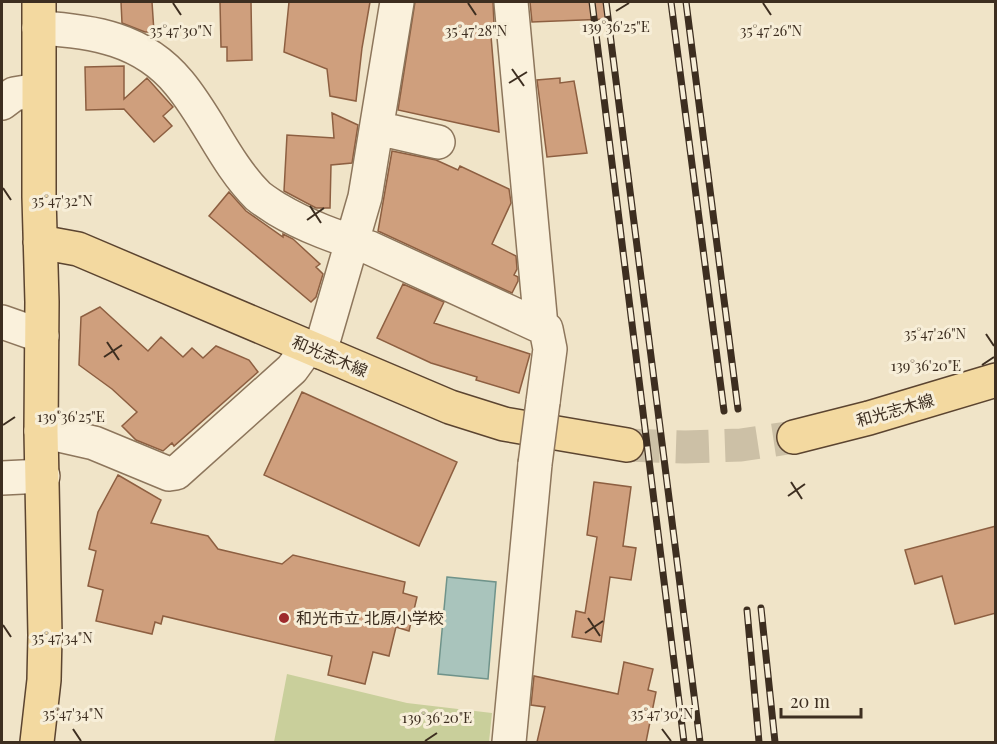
<svg xmlns="http://www.w3.org/2000/svg" width="997" height="744" viewBox="0 0 997 744" font-family="'Playfair Display','Noto Sans JP',serif">
	<style>
		.green { fill: #c9cf9b }
		.water { fill: #a9c4bc; stroke: #6f938a; stroke-width: 1.5 }
		.building { fill: #cf9f7d; stroke: #8d5f41; stroke-width: 1.5 }
		.lines { fill: none; stroke-linecap: round; stroke-linejoin: round }
		.major-tunnel { stroke: #ccc0a6; stroke-width: 33; stroke-dasharray: 33 16; stroke-linecap: butt }
		.minor-casing { stroke: #8d765c; stroke-width: 36 }
		.major-casing { stroke: #5b4430; stroke-width: 36 }
		.minor { stroke: #faf1dc; stroke-width: 33 }
		.major { stroke: #f3d9a0; stroke-width: 33 }
		.rail-casing { stroke: #3d2e20; stroke-width: 7 }
		.rail { stroke: #f7eed8; stroke-width: 4.5; stroke-dasharray: 14; stroke-linecap: butt }
		.minor-bridge-casing { stroke: #8d765c; stroke-width: 36; stroke-linecap: butt }
		.minor-bridge { stroke: #faf1dc; stroke-width: 33 }
		.ticks { fill: none; stroke: #3d2e20; stroke-width: 2 }
		.poi-dot { fill: #9e2a2b; stroke: #f7eed8; stroke-width: 2 }
		.labels { text-anchor: middle; stroke-width: 6; stroke-linejoin: round; paint-order: stroke }
		.street-label { font-size: 16px; fill: #3d2e20; stroke: #f7eed8 }
		.poi-label { font-size: 16px; fill: #3d2e20; stroke: #f7eed8; text-anchor: start }
		.ticks-label { font-size: 15px; text-anchor: middle; fill: #3d2e20; stroke: #f7eed8; stroke-width: 6; stroke-linejoin: round; paint-order: stroke }
	</style>
	<rect width="100%" height="100%" fill="#f0e4c8"/>
	<path class="green" d="M287,674L407,703L492,713L489,742H274Z"/>
	<path class="water" d="M447,577L496,582L488,679L438,674Z"/>
	<path class="building" d="M121,2H152L154,32H145L122,23Z
		M220,2H251L252,60L227,61V47H221Z
		M289,2H370L362,48L356,101L330,96L327,69L284,52Z
		M415,2H493L494,24H490L499,132L398,110Z
		M530,2H607V19L532,22Z
		M124,66V99L147,78L173,107L163,116L172,126L154,142L124,109L86,110L85,67Z
		M560,78V83L574,81L587,153L547,157L537,80Z
		M332,113L358,125L352,163L331,165L330,208H316L284,191L287,135L334,138Z
		M392,151L436,160L458,170L460,166L509,189L511,203L492,244L516,256L517,269L514,275L518,277V281L512,293L378,231Z
		M229,192L246,211L283,237V234L293,239L320,264L316,267L323,274L316,297L311,302L209,216Z
		M403,284L444,302L434,323L530,354L519,393L476,380L477,377L431,363L377,338Z
		M100,307L148,351L161,337L183,357L192,348L203,358L216,346L249,360L258,372L174,446L172,443L163,451L136,440L122,426L137,412L112,389L79,365L81,317Z
		M302,392L457,462L419,546L264,475Z
		M118,475L161,500L151,523L208,536L218,549L282,564L293,555L405,582L403,593L417,597L409,631L396,627L389,656L373,652L365,684L328,675L332,656L163,616L161,624L155,622L152,634L96,621L103,590L88,586L96,551L89,549L98,512Z
		M594,482L631,487L623,546L636,548L631,580L610,577L601,642L572,637L576,611L585,613L597,537L587,535Z
		M996,526V613L955,624L942,576L915,584L905,550Z
		M624,662L653,669L648,690L656,692L646,742H537L545,707L531,705L534,676L618,694Z"/>
	<g class="lines">
		<path class="major-tunnel" d="M627,445L685,447L741,445L794,437"/>
		<g class="minor-casing">
			<path id="minor" d="M511,2L541,326
				M39,28C93,31 143,39 179,83C209,119 225,163 258,196C264,201 271,205 277,209C307,227 337,237 370,248L546,329L550,349L543,402
				M2,103L14,94L38,90
				M377,128L438,142
				M2,322L42,336
				M320,352L365,197L397,2
				M41,431L94,443L169,474L176,473L292,369L308,347
				M2,478L43,476
				M509,742L535,464"/>
		</g>
		<g class="major-casing">
			<path id="major" d="M40,242L78,249L450,407L504,424L627,445
				M794,437L869,418L996,380
				M37,742L44,680L45,635L41,431L42,302L39,197V2"/>
		</g>
		<use href="#minor" class="minor"/>
		<use href="#major" class="major"/>
		<g class="rail-casing">
			<path id="rail" d="M592,2L684,742
				M606,2L700,742
				M671,2L724,411
				M686,2L738,409
				M761,608L775,742
				M747,610L759,742"/>
		</g>
		<use href="#rail" class="rail"/>
		<g class="minor-bridge-casing">
			<path id="minor-bridge" d="M535,464L543,402"/>
		</g>
		<use href="#minor-bridge" class="minor-bridge"/>
	</g>
	<path class="ticks" d="M173,3L181,15M468,3L476,15M763,3L771,15M616,11L629,3M512,69L524,86M509,83L527,72M3,188L11,200M310,206L321,223M307,220L324,208M986,334L994,346M107,342L119,360M104,357L122,345M982,365L994,357M3,425L15,417M791,482L802,499M788,496L805,484M588,618L600,636M3,625L11,637M585,633L603,621M73,729L81,741M662,729L671,741M425,741L437,733"/>
	<circle class="poi-dot" cx="284" cy="618" r="6"/>
	<g class="labels">
		<g class="street-label">
			<text transform="translate(330 356) rotate(23)" y="6">和光志木線</text>
			<text transform="translate(895 410) rotate(-16)" y="6">和光志木線</text>
		</g>
		<g class="poi-label">
			<text x="296" y="624">和光市立 北原小学校</text>
		</g>
	</g>
	<g class="ticks-label">
		<text x="616" y="32">139°36'25"E</text>
		<text x="181" y="36">35°47'30"N</text>
		<text x="476" y="36">35°47'28"N</text>
		<text x="771" y="36">35°47'26"N</text>
		<text x="62" y="206">35°47'32"N</text>
		<text x="935" y="339">35°47'26"N</text>
		<text x="926" y="371">139°36'20"E</text>
		<text x="71" y="422">139°36'25"E</text>
		<text x="62" y="643">35°47'34"N</text>
		<text x="73" y="719">35°47'34"N</text>
		<text x="662" y="719">35°47'30"N</text>
		<text x="437" y="723">139°36'20"E</text>
	</g>
	<rect width="997" height="744" fill="none" stroke="#3d2e20" stroke-width="6"/>
	<path d="M781 708v9h80v-9" fill="none" stroke="#3d2e20" stroke-width="3"/>
	<text x="790" y="708" font-size="18" fill="#3d2e20" stroke="#f7eed8" stroke-width="4.5" paint-order="stroke">20 m</text>
</svg>
